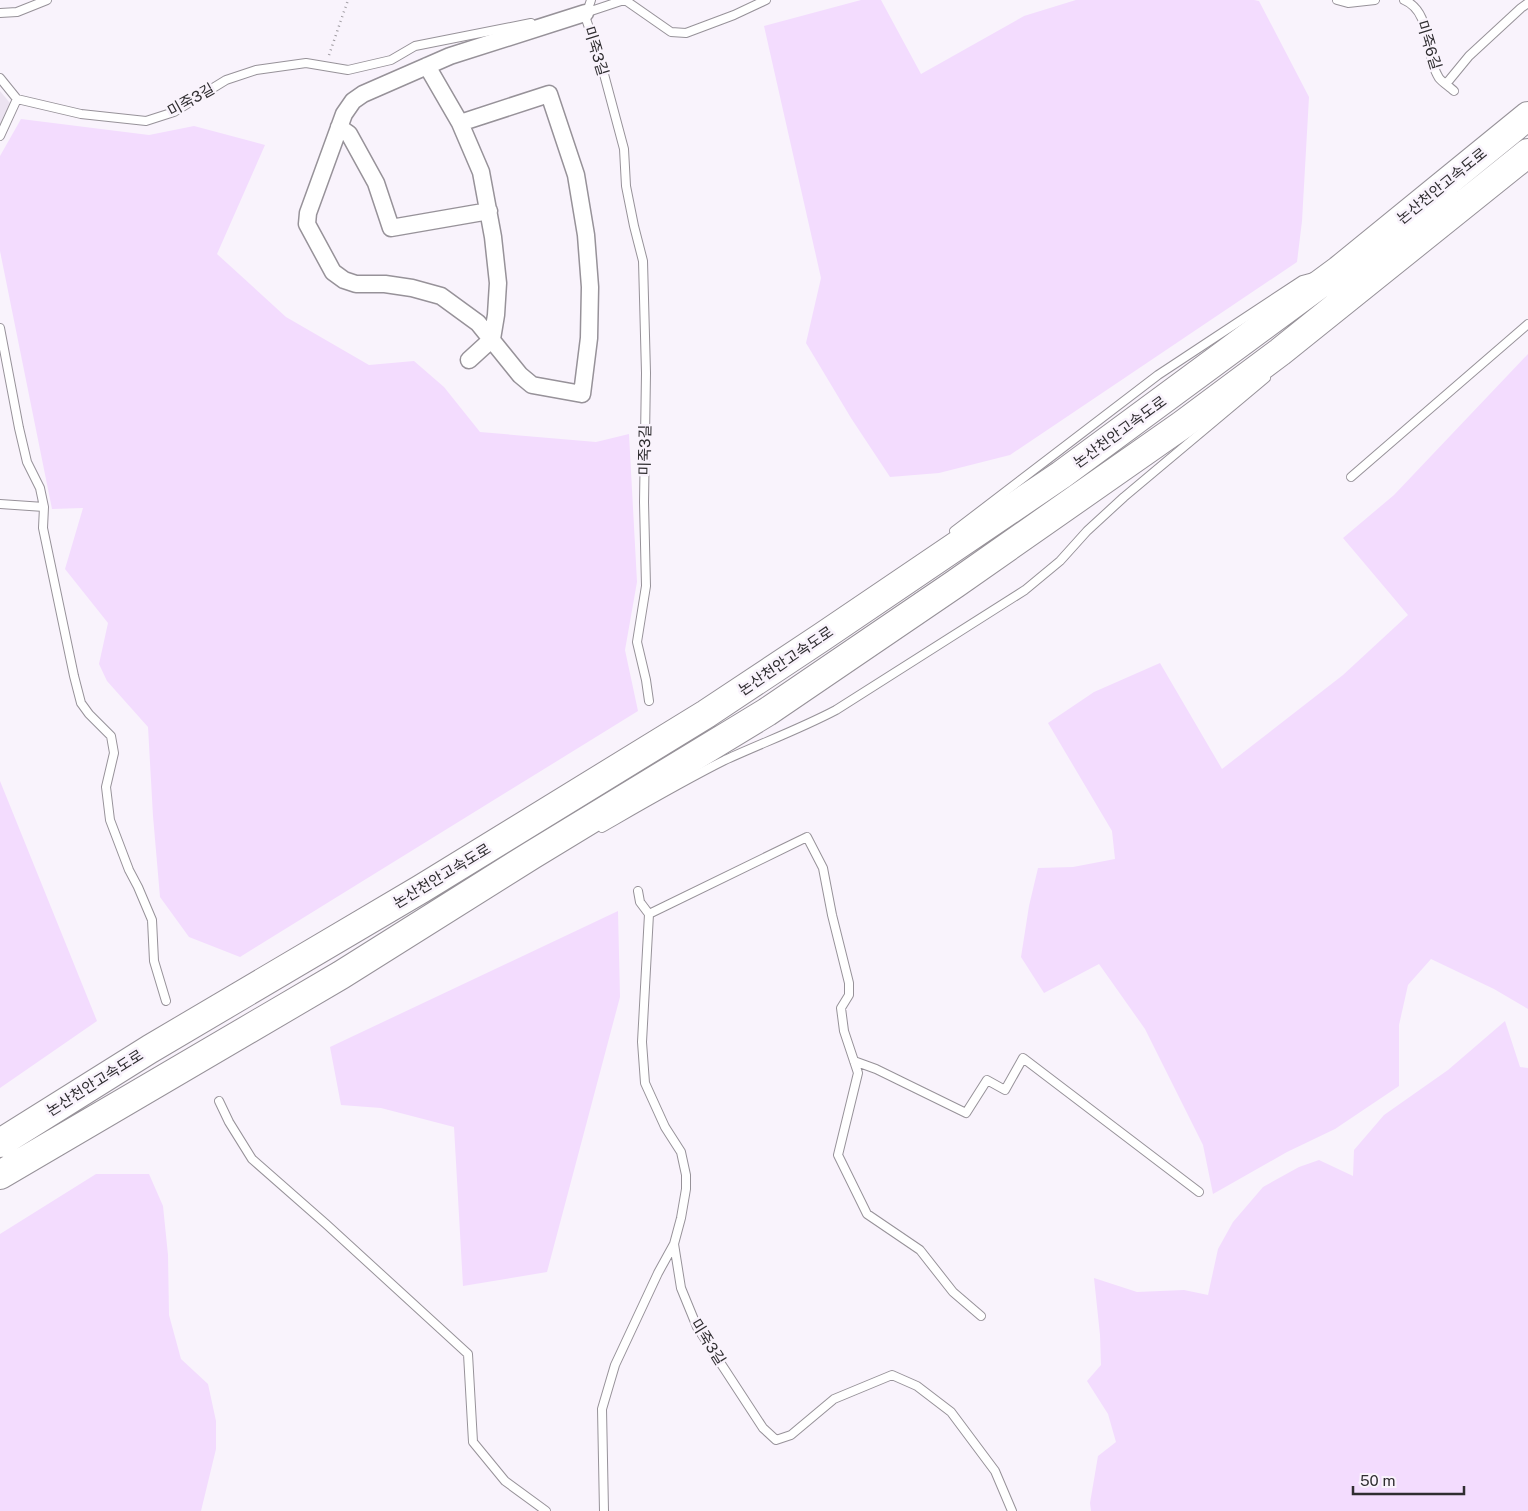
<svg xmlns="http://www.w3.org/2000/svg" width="1528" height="1511" viewBox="0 0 1528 1511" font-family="'Public Sans','Noto Sans KR',sans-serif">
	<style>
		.built { fill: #ece3f1 }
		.green { fill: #f3dcfe }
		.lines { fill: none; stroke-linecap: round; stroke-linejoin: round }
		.lane-casing { stroke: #979299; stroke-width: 10 }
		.street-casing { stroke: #979299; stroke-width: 19 }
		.highway-casing { stroke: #979299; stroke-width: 30 }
		.path { stroke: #9e9aa0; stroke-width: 2.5; stroke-dasharray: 1 4; stroke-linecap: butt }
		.lane { stroke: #fff; stroke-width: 8 }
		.street { stroke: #fff; stroke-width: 16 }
		.highway { stroke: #fff; stroke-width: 28 }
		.labels { text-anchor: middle; stroke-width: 5; stroke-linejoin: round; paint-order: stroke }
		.street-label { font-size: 15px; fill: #2f2d30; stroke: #f9f3fc }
	</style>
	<rect width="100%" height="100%" fill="#f9f3fc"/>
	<path class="built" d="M0,91L10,103L0,124Z"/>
	<path class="green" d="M861,0H881L921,74L1024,16L1076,0H1254L1259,1L1309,97L1302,221L1297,262L1010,455L939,473L890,477L851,418L806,343L821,278L764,26Z
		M21,119L149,135L194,126L265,145L217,254L286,317L369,365L414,361L444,387L480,432L596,442L629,434L637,582L625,650L638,711L240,957L189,937L160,897L153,816L148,727L107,681L99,664L108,623L65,569L83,508L52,509L0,251V156Z
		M1528,354V1009L1494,989L1431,959L1408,985L1399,1025V1086L1335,1129L1287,1152L1213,1194L1203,1145L1145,1029L1099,964L1044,993L1021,957L1029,906L1038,868L1073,867L1115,859L1112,831L1048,723L1094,692L1160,663L1222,769L1343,675L1408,615L1343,538L1394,495Z
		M0,781L97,1021L0,1088Z
		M618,911L620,997L547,1272L463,1286L454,1127L381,1108L341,1105L330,1047Z
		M1505,1021L1520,1067L1528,1068V1511H1091L1090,1503L1098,1456L1116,1442L1108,1414L1087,1381L1101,1365L1100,1335L1094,1278L1137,1292L1184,1290L1208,1295L1218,1249L1233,1222L1263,1187L1299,1167L1319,1160L1353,1176L1354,1150L1384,1115L1448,1070Z
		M96,1174H149L163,1206L168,1255L169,1315L181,1359L208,1384L216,1421V1449L201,1511H0V1234Z"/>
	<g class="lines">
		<g class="lane-casing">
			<path id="lane" d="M625,0L671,32L686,33L734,15L766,0
				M1337,0L1348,3L1375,0
				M1404,0C1433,12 1424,55 1439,78C1442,82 1450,87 1454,91
				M587,12L591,0
				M0,13L17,12L47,0
				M584,13L601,63L624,149L626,186L634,226L643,261L646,373L644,502L646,586L637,642L646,680L649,701
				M585,13L624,0
				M0,78L17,99L81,114L146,121L174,112L226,80L256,70L306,63L348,70L391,60L415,46L531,23
				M1446,84L1469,56L1521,8L1528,3
				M0,136L17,99
				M0,328L19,428L27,462L40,488L44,507L43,528L74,676L81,703L89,714L111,736L114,753L106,787L110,820L129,870L138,887L152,920L154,961L166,1001
				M1351,477L1528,324
				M0,504L44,507
				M954,531L1158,375L1302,280L1313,277
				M602,828C642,805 683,781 725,760C762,743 800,729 836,710L1025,590L1060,561L1087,531L1124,497L1266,378
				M638,891L640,902L649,914L642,1042L645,1083L665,1127L681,1152L686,1175V1189L681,1218L674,1244L681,1288L697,1327L763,1428L776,1440L791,1435L834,1399L892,1375L917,1386L951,1412L995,1471L1012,1511
				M649,914L807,837L823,868L832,915L849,983V995L841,1008L844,1031L858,1073L838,1155L867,1214L920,1250L953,1292L981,1316
				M854,1061L876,1069L966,1113L987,1080L1005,1090L1023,1058L1199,1192
				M219,1101L229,1122L252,1159L326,1224L468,1354L473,1442L505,1481L546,1511
				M604,1511L602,1409L615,1365L658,1273L674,1244"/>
		</g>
		<g class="street-casing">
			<path id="street" d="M427,66L460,123L481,172L493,237L498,283L496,315L492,339L469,360
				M460,123L549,94L576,175L586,235L590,287L589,338L582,394L532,385L520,375L478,323L441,296L412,288L385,284H356L344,280L333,272L307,224L308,213L344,114L353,101L363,94L450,56L585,13
				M339,127L349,134L376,183L391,228L489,211"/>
		</g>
		<g class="highway-casing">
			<path id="highway" d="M0,1143L150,1049L421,889L706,714L822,637L1061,475L1339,270L1528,116
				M0,1175L341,975L532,855L767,712L955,584L1182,425L1280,352L1528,153"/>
		</g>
		<path class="path" d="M329,55L348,0"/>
		<use href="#lane" class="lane"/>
		<use href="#street" class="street"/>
		<use href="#highway" class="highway"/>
	</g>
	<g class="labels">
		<g class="street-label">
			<text transform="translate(1429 45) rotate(73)" y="5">미죽6길</text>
			<text transform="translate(596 51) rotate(73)" y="5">미죽3길</text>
			<text transform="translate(191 100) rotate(-29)" y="5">미죽3길</text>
			<text transform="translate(1442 186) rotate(-39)" y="5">논산천안고속도로</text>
			<text transform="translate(1120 432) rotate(-36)" y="5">논산천안고속도로</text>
			<text transform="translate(645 450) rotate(-89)" y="5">미죽3길</text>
			<text transform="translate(786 661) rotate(-34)" y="5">논산천안고속도로</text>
			<text transform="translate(442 876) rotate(-31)" y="5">논산천안고속도로</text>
			<text transform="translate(95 1083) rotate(-32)" y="5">논산천안고속도로</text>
			<text transform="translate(708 1342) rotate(58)" y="5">미죽3길</text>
		</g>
	</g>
	<path d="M1353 1486v8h111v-8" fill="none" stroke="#2f2d30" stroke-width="2.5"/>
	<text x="1360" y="1486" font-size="15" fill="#2f2d30" stroke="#f9f3fc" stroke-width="4" paint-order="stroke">50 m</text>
</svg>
